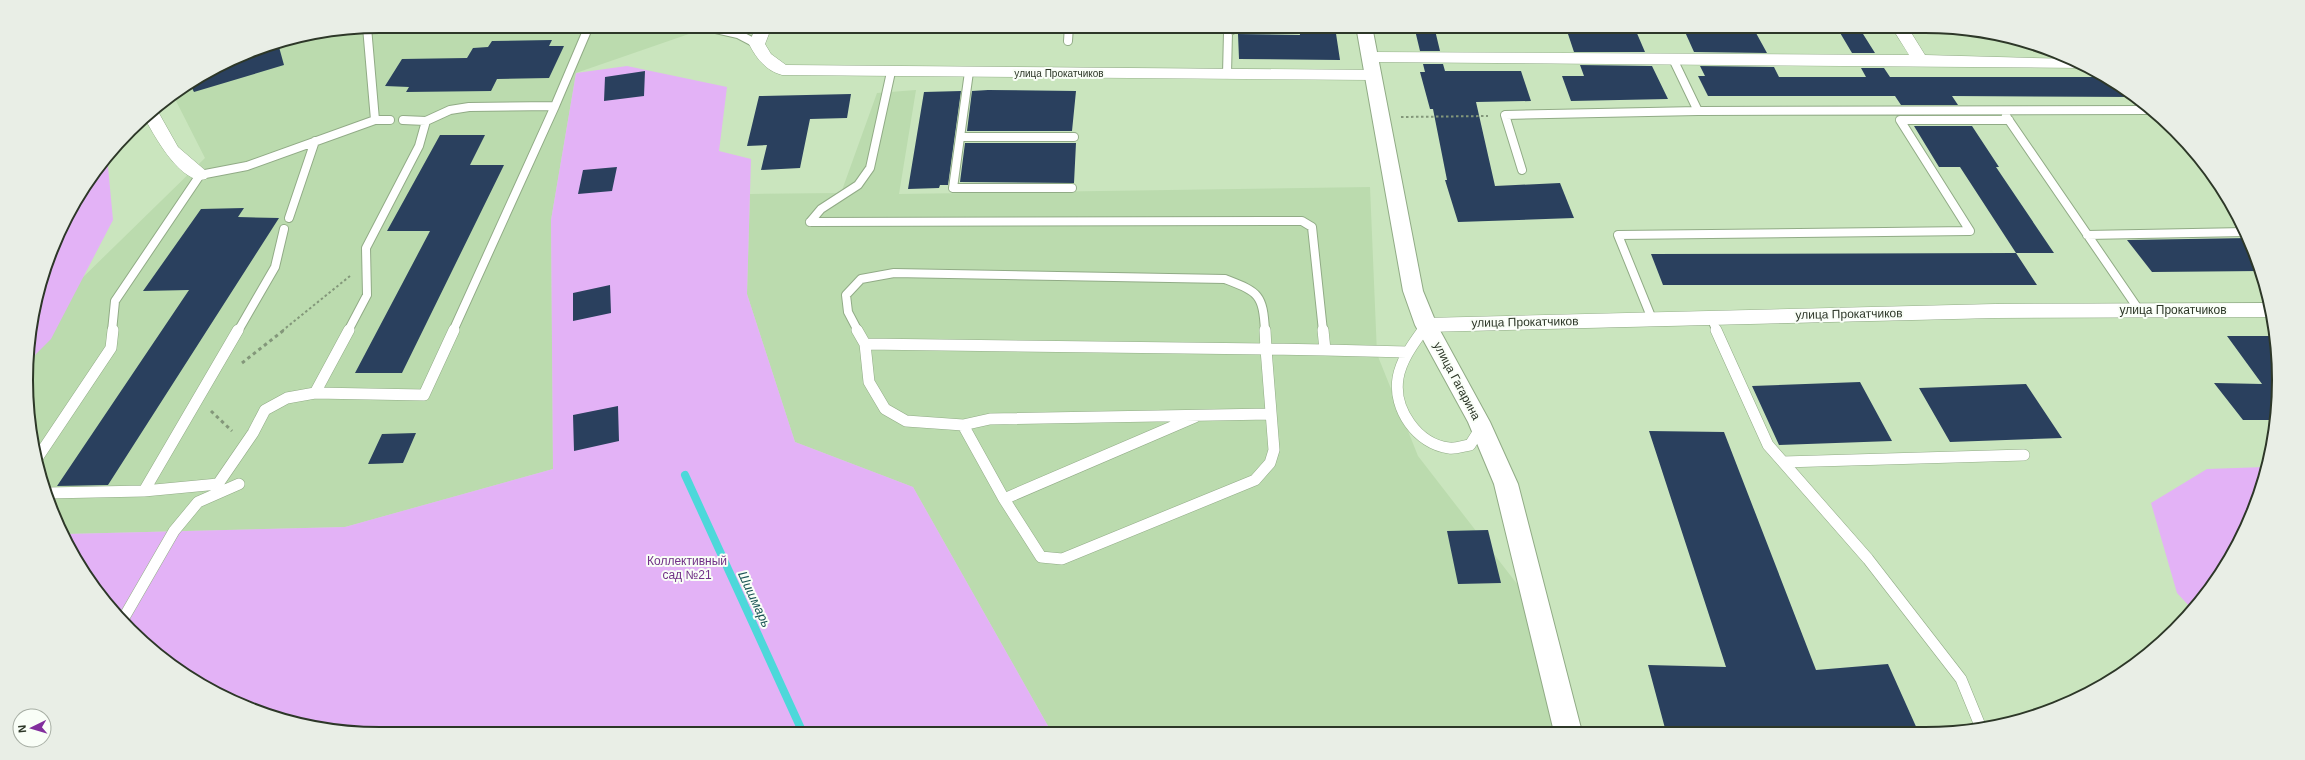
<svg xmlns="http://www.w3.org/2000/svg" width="2305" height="760" viewBox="0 0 2305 760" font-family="Helvetica,sans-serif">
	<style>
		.built { fill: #bbdbae }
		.green { fill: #e3b2f6 }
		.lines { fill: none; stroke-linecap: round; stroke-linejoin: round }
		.stream { stroke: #4dd8da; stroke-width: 8 }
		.building { fill: #2a405e }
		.lane-far1-casing { stroke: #91ab86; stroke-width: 10 }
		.lane-casing { stroke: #91ab86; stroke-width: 12 }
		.street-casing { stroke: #91ab86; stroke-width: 1 }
		.secondary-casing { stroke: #91ab86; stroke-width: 2 }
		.path-far1 { stroke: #83977a; stroke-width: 2; stroke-dasharray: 2.5 2.5; stroke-linecap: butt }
		.path { stroke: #83977a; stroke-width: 3; stroke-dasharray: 3.5 3.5; stroke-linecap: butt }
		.lane-far1 { stroke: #fff; stroke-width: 8 }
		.lane { stroke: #fff; stroke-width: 11 }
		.street { fill: #fff; fill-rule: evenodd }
		.secondary { fill: #fff; fill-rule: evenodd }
		.labels { text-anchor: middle; stroke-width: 4; stroke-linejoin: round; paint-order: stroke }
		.far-street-label { font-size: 10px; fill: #2d3728; stroke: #f9fef7 }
		.street-label { font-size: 12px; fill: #2d3728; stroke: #f9fef7 }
		.park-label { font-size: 12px; fill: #713187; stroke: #f9fef7 }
		.water-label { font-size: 13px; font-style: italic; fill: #1b5556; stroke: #f9fef7 }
		.rim { fill: none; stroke: #2d3728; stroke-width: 2 }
	</style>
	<rect width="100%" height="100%" fill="#cae5be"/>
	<path class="built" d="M380,26H712L576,73L551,220L553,469L345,527L66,534L38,471L27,403L31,328L205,158L174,97L245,53L311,33Z
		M916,90L899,194L1370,187L1377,354L1418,456L1531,602L1556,732L1052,733L913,487L795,442L747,294L750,194L841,193L877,93Z"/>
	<path class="green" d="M627,66L727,87L719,151L751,159L747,294L795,442L913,487L1052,733L380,734C357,732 333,732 311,727C220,709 140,652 87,578C78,566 73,548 66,534L345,527L553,469L551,220L576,73Z
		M107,156L113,220L51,339L28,362L29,334L63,223L99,164Z
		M2265,467L2232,557L2192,609L2177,593L2151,503L2207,469Z"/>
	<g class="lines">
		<path class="stream" d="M685,475L803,733"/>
	</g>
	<path class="building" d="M1299,26L1335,27L1340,60L1239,59L1238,34L1300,35Z
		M1414,26H1434L1440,51H1420Z
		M1836,26H1858L1875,53H1852Z
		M1567,31H1636L1645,52H1574Z
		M1685,32L1756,33L1767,53L1694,52Z
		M552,40L549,46H564L549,78L497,79L491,91L406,92L409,87L385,86L402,59L467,58L473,48L488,47L492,41Z
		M279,47L284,65L194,92L191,86L231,61Z
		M1423,64H1443L1445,71H1521L1531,101L1476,102L1495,186L1560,183L1574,218L1458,222L1445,180H1447L1433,109H1430L1420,72H1425Z
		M1580,65L1652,66L1668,99L1571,101L1562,76H1584Z
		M1700,66L1774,67L1779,77H1866L1861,68H1884L1890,77H2105L2122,86L2135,97L1952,96L1958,105H1901L1895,96H1708L1698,76H1705Z
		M645,71L644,96L604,101L605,77Z
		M988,90L1076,91L1072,131H967L972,91Z
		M961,91L948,185H940L939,188L908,189L924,92Z
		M851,94L847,118L810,119L800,168L761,170L767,145L747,146L759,96Z
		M1914,126H1972L1999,167H1996L2054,253H2016L1960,167H1939Z
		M440,135H485L470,165H504L402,373H355L430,231H387Z
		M965,143H1076L1074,183L960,182Z
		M617,167L612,191L578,194L583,170Z
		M244,208L238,217L279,218L108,485L57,486L189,290L143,291L201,209Z
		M2249,238L2260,271L2152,272L2127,240Z
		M2016,253L2037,285H1663L1651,254Z
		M610,285L611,313L573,321V293Z
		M2227,336H2275L2279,380L2275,420H2243L2214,383L2262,384Z
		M1860,382L1892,441L1779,445L1752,386Z
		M2026,384L2062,438L1950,442L1919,388Z
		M618,406L619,441L574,451L573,415Z
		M1649,431L1724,432L1816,670L1888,664L1918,731L1666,732L1648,665L1726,667Z
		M416,433L403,463L368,464L382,434Z
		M1488,530L1501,583L1458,584L1447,531Z"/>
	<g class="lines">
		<g class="lane-far1-casing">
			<path id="lane-far1" d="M367,27L375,120
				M372,27H421
				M435,27L580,26
				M1068,41L1069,26
				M1673,59L1698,111L2152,110
				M969,72L953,188H1072
				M1227,74L1228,32L1239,26
				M2006,116L2139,310
				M403,120L426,121L450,110L469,107L555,106L589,26L716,29L738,34L757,44
				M960,137H1074
				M1522,170L1505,115L1698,111
				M289,218L315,141
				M810,222L1302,221L1312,227L1323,331
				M810,222L821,209L858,185L870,168L891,72
				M2087,235L2245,232
				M1711,318L1717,331
				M1652,319L1618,235L1970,231L1900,120H2009
				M112,331L115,301L200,175L247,166L375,120H390
				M238,331L275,267L284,229
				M348,331L367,295L366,248L419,146L426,121
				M453,331L555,106
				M858,331L848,312L846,295L861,279L894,273L1225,279C1258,292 1263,293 1265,331
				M1422,331L1426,325"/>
		</g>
		<g class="lane-casing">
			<path id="lane" d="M857,330L865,344
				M1265,330L1266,349L1325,350
				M1323,330L1325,350L1407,352
				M1423,330C1413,344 1401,360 1398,378C1393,409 1417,444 1449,448C1456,449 1463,446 1470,445L1477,434L1479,425
				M1716,330L1768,445L1868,559L1961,679L1981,728
				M865,344L1266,349L1274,450L1270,463L1255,480L1062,559L1041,557L1004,499L963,425L906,421L885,409L869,382Z
				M315,393L349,330
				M963,425L990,419L1270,414
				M36,460L111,348L113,330
				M1783,462L2024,455
				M144,491L238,330
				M48,493L144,491L218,484L253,433L265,410L287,398L315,393L424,395L454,330
				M1004,499L1195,417
				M122,621L174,531L198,502L239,484"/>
		</g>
		<g class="street-casing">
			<path id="street" d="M756,26H772L765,44L771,54L786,65L1373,70L1379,71L1381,75L1379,79L1373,80L782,75C766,71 756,58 749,44Z
				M1891,26H1907L1925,55L2071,59L2088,68L1370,62L1364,60L1362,57L1364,54L1370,52L1909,55Z
				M156,108L178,147L206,171L209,175L206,179C181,186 154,135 144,117Z
				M2270,303L2272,317L1995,318L1426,332L1419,330L1416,325L1419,320L1426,318L1995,304Z"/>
		</g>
		<g class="secondary-casing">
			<path id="secondary" d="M1356,26H1372L1423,291L1437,325L1490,422L1518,484L1582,732H1554L1494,484L1468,422L1415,325L1403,291Z"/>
		</g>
		<path class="path-far1" d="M1401,117L1488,116
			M282,331L350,276"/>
		<path class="path" d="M242,363L284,330
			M211,411L232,431"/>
		<use href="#lane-far1" class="lane-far1"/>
		<use href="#lane" class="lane"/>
		<use href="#street" class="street"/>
		<use href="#secondary" class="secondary"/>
	</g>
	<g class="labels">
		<g class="far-street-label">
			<text x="1059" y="77">улица Прокатчиков</text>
		</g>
		<g class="street-label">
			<text x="2173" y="314">улица Прокатчиков</text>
			<text transform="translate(1849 314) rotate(-1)" y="4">улица Прокатчиков</text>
			<text transform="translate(1525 322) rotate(-1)" y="4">улица Прокатчиков</text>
			<text transform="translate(1457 381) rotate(62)" y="4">улица Гагарина</text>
		</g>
		<g class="park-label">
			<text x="687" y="565">Коллективный<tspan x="687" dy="14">сад №21</tspan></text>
		</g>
		<g class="water-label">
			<text transform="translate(755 599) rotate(65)" y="5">Шишмарь</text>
		</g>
	</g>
	<path d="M0 0H2305V760H0ZM380 33H1925A347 347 0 0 1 2272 380V380A347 347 0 0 1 1925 727H380A347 347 0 0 1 33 380V380A347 347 0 0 1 380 33Z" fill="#e9eee6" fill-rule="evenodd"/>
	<path class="rim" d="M380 33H1925A347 347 0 0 1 2272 380V380A347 347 0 0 1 1925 727H380A347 347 0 0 1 33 380V380A347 347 0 0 1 380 33Z"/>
	<g transform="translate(32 728) rotate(265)"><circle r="19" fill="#f9fef7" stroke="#a7aea4"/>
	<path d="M0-3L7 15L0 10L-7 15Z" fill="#822e9d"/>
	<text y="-6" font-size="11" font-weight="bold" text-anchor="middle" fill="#2d3728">N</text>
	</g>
</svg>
